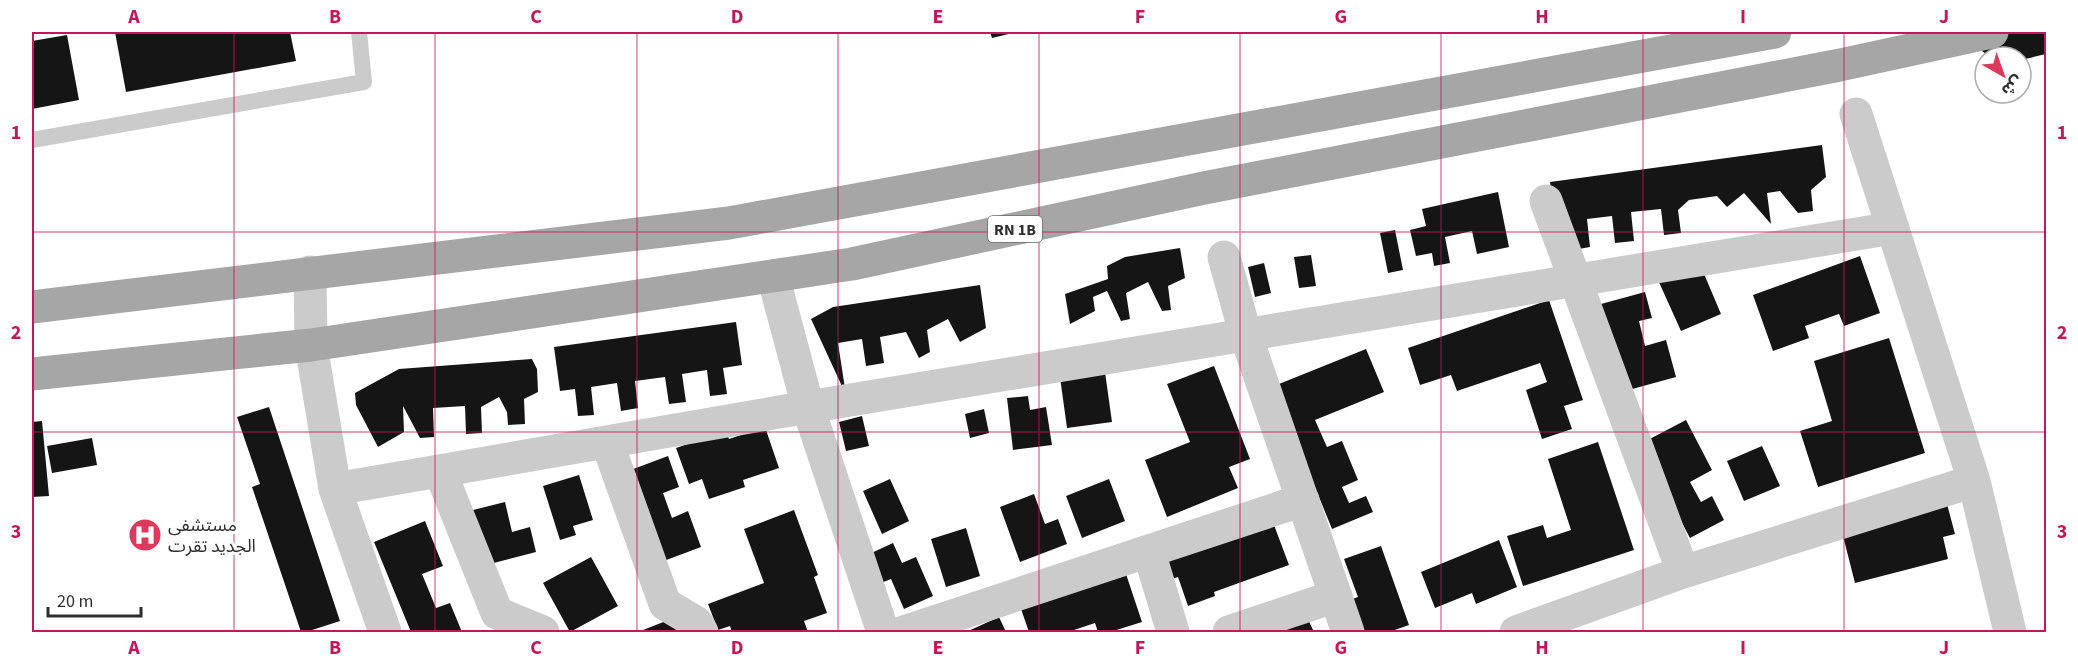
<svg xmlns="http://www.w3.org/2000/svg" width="2078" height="664" viewBox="0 0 2078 664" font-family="'Source Sans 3','Noto Sans Arabic',sans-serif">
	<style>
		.building { fill: #151515 }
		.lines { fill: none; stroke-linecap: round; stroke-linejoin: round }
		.service { stroke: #cbcbcb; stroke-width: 16 }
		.minor { stroke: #cbcbcb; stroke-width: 33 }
		.primary { stroke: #a6a6a6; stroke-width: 33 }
		.grid { fill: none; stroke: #c2185b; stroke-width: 1.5; stroke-opacity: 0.55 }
		.labels { text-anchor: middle; stroke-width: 6; stroke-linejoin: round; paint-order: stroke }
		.shield { fill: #fff; stroke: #6d6d6d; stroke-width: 1.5 }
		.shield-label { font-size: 16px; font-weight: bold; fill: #2e2e2e }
		.poi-label { font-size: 18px; fill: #2e2e2e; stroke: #fff; text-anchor: start }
		.neatline { fill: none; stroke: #c2185b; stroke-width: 2 }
		.grid-label { font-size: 20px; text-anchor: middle; font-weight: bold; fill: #c2185b }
	</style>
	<rect width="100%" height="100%" fill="#fff"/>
	<path class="building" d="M115,32H290L296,61L126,92Z
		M990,32H1017L992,38Z
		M1977,32H2046V54L2021,60V57H1990L1982,51Z
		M67,35L79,100L32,109V41Z
		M1822,145L1826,177L1811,190L1813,211L1798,213L1780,191L1767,193L1771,224L1744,193L1727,207L1717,196L1689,200L1678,210L1681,233L1664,235L1661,209L1631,212L1634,241L1615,243L1612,216L1587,219L1590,247L1573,250L1556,225L1550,182Z
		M1498,192L1509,247L1477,254L1472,231L1445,237L1450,263L1434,266L1432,253L1416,256L1410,230L1426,226L1422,209Z
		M1395,230L1403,270L1388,273L1380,233Z
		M1180,248L1185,278L1168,286L1171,310L1162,311L1148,282L1126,293L1130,319L1121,321L1107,291L1093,297L1095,311L1070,324L1065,294L1108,279L1107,266L1125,257Z
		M1311,255L1316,286L1299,288L1294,257Z
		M1860,256L1880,313L1844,326L1839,314L1805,326L1809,338L1773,351L1753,295Z
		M1699,262L1721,314L1681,331L1658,280Z
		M1264,263L1271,293L1255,297L1248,267Z
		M980,285L986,328L960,342L948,319L927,330L930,352L919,358L906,332L880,337L884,363L866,366L862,339L838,343L846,395L811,319L833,307Z
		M1645,292L1652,318L1639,321L1645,346L1666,340L1676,377L1625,391L1601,304Z
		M1549,300L1583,400L1564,406L1572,429L1542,439L1526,390L1547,382L1540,363L1457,391L1451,375L1420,385L1408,348Z
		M736,322L742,365L723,368L727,394L710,396L707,370L682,374L686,402L669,404L665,377L635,381L638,408L621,411L617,383L591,387L594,415L578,416L575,389L560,391L554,347Z
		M1889,338L1925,453L1818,487L1800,431L1832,421L1814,361Z
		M1366,349L1384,392L1315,420L1327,447L1342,441L1358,480L1342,487L1349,503L1366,496L1373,512L1332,529L1274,386Z
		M532,359L537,369L538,392L524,399L525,424L508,425L507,412L499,397L481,407L482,433L466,434L465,406L433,408L434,437L420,438L403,406L404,432L378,447L356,405L355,393L399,369Z
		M1214,366L1250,459L1229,467L1238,488L1167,517L1145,460L1190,442L1167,384Z
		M1105,372L1112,422L1067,428L1060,377Z
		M1028,396L1030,410L1046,407L1052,445L1013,450L1007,398Z
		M269,407L340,621L306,632H301L252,487L260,484L237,417Z
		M984,409L989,433L970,438L965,414Z
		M862,416L869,446L846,451L839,422Z
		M1686,420L1712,470L1690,482L1701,502L1712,496L1724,520L1690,538L1640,444Z
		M42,421L49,496L32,497V422Z
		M765,427L779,468L743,480L745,487L709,499L702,479L689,484L676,448L726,431L729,439Z
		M92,438L97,465L52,473L47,446Z
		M1598,442L1634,550L1523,586L1507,536L1543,525L1547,538L1571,530L1548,459Z
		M1762,446L1780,486L1744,501L1727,461Z
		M668,456L679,487L663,493L672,518L688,511L701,547L653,565L620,474Z
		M579,475L593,520L573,526L576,535L560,540L543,486Z
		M890,479L909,521L882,534L863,491Z
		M1109,479L1125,521L1082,538L1066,496Z
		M1034,494L1045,524L1058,519L1067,544L1020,562L1000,507Z
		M505,502L512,532L530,527L536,552L486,565L473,510Z
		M1947,504L1955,534L1943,537L1948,559L1855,583L1842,532Z
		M794,510L818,575L814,577L827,613L804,621L808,632H732L730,626L718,630L708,604L764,583L744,529Z
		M1271,517L1289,565L1214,592L1215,596L1188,606L1178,577L1166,581L1158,559Z
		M425,521L443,566L422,574L436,608L450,603L462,632H411L374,542Z
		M966,528L980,576L946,587L931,539Z
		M1499,540L1517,587L1476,604L1472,593L1435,608L1421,572Z
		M893,543L902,563L916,557L933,596L904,609L891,579L881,583L867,555Z
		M1381,546L1409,625L1389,632H1358L1347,601L1358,597L1344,559Z
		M591,557L618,606L570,632L543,583Z
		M1126,574L1142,622L1110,632H1098L1095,623L1068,632H1029L1021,609Z
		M1303,609L1314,632H1250Z
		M676,617L682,632H638Z
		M999,617L1006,632H966Z"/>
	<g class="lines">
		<path class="service" d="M32,140L364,82L359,32"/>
		<path class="minor" d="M1546,201L1683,572
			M1224,257L1246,336L1348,632
			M310,272L311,345L335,489L385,632
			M773,276L808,407L883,632
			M607,442L665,604L697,623L702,632
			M440,471L497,613L543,632
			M1974,481L2010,632
			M335,489L808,407L1893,228
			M1149,552L1173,632
			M904,632L1303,500
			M1229,632L1336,596
			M1516,632L1683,572L1974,481L1856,114"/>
		<path class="primary" d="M32,307L729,223L1775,32
			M32,374L311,345L852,264L1204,188L1840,65L1992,32"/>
	</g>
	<path class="grid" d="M234,32V632M435,32V632M637,32V632M838,32V632M1039,32V632M1240,32V632M1441,32V632M1643,32V632M1844,32V632M32,232H2046M32,432H2046"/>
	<defs>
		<g id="hospital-disc" transform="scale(1.725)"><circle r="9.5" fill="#dc3a5c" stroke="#fff"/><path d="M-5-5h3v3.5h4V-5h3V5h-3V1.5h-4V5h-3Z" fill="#fff"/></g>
	</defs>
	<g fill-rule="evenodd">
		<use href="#hospital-disc" x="145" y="535"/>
	</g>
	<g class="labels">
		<rect class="shield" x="988" y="216" width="54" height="26" rx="4.5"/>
		<g class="shield-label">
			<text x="1015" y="235">RN 1B</text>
		</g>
		<g class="poi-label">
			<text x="168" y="531">مستشفى<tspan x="168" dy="21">الجديد تقرت</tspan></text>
		</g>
	</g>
	<rect width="2078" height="664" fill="none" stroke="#ffffff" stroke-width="66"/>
	<g transform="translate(2003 75) rotate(140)"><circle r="28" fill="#ffffff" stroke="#ababab" stroke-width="1.5"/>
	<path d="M0-4.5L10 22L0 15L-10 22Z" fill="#dc3a5c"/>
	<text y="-9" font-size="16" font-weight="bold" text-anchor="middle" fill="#2e2e2e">ش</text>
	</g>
	<path d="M48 607v9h93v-9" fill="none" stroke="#2e2e2e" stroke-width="3"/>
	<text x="57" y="607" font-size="18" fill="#2e2e2e" stroke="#ffffff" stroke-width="4.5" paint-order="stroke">20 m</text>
	<rect x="33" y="33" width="2012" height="598" class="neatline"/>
	<g class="grid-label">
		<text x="134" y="23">A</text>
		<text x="335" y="23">B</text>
		<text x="536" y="23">C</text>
		<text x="737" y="23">D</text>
		<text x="938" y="23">E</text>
		<text x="1140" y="23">F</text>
		<text x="1341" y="23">G</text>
		<text x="1542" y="23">H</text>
		<text x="1743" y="23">I</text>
		<text x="1944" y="23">J</text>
		<text x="16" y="139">1</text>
		<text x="2062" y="139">1</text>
		<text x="16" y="339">2</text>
		<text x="2062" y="339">2</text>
		<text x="16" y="538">3</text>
		<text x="2062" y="538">3</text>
		<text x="134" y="654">A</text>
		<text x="335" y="654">B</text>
		<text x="536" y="654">C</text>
		<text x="737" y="654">D</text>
		<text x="938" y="654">E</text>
		<text x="1140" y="654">F</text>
		<text x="1341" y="654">G</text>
		<text x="1542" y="654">H</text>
		<text x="1743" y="654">I</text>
		<text x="1944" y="654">J</text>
	</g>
</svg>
